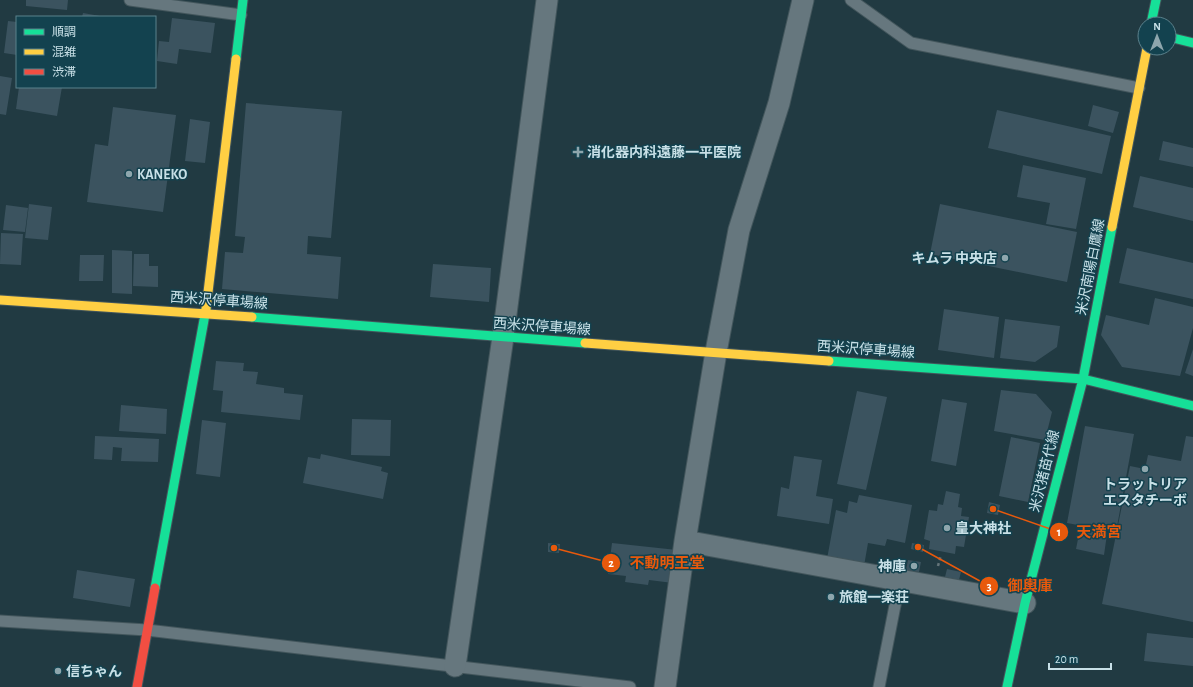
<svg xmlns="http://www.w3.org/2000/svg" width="1193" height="687" viewBox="0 0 1193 687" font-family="'Alegreya Sans','Noto Sans JP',sans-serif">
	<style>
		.building { fill: #3b535f }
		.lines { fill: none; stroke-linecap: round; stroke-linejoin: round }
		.lane-casing { stroke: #43565c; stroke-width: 13 }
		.street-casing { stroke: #43565c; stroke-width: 23 }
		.fast-casing { stroke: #43565c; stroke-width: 11 }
		.slow-casing { stroke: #43565c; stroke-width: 11 }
		.jam-casing { stroke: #43565c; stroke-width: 11 }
		.path { stroke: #65757a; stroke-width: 2.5; stroke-dasharray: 3 3; stroke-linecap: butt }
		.lane { stroke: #66777e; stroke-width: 11 }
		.street { stroke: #66777e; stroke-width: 21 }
		.fast { stroke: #16e098; stroke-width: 9 }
		.slow { stroke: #ffcf43; stroke-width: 9 }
		.jam { stroke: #f24e42; stroke-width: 9 }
		.poi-dot { fill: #8ea6ad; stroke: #13424f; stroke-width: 1.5 }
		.labels { text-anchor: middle; stroke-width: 3; stroke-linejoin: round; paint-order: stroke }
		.poi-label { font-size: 14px; font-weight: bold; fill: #c8e0e7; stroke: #13424f; text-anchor: start }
		.street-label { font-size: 14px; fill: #c8e0e7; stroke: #13424f }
		.leader { fill: none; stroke: #e8590c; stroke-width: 1.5 }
		.callout-dot { fill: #e8590c; stroke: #13424f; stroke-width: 1.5 }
		.mark-label { font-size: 12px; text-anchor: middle; font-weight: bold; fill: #fff }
		.callout-label { font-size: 15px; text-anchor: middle; font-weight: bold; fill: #e8590c; stroke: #13424f; stroke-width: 3; stroke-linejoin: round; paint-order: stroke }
	</style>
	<rect width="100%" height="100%" fill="#213a42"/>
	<path class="building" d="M26,0H68L67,10L26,6Z
		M83,13L100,16V17H82Z
		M172,18L215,23L211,53L179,49L177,64L157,61L159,41L169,42Z
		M8,21L17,22V55L4,53Z
		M0,76L12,78L6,115L0,114Z
		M19,87H62L57,116L16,109Z
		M246,103L342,111L331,238L308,236L307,254L341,257L338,299L222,289L225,252L243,253L245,237L235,236Z
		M1093,105L1119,112L1113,133L1088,126Z
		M113,107L176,115L163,212L87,202L95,144L108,146Z
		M997,110L1111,136L1102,174L988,148Z
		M190,119L210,122L205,163L185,161Z
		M1163,141L1193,148V167L1159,160Z
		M1023,165L1086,178L1076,229L1046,224L1050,203L1017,197Z
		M1140,176L1193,188V221L1133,207Z
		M29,204L52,207L48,240L25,238Z
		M940,204L1077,232L1067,282L930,254Z
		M6,205L28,208L25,232L3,230Z
		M1,233L23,234L21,265L0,264Z
		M1127,248L1193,263V299L1119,283Z
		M112,250L132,251V294L112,293Z
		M134,254H149V266H158V287L133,286Z
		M80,255H104L103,281H79Z
		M433,264L491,268L489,302L430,297Z
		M1155,298L1193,307V328L1180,376L1122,367L1101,335L1106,315L1149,325Z
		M944,309L999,317L994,358L938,350Z
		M1005,319L1060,326L1057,347L1035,362L1000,358Z
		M1193,349V376L1185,373Z
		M216,361L244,363L243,371L258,372L256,384L284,388V393L303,395L300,420L221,412L223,391L213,390Z
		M1001,390L1036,394L1052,412L1045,440L994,431Z
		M857,391L887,397L866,490L837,484Z
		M942,399L967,403L956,466L931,461Z
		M121,405L167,409L166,434L119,431Z
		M352,419L391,420L390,456L351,455Z
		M202,420L226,423L220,477L196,474Z
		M1085,426L1134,434L1116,532L1067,523Z
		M95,436L159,439L158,462L121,461L122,448L113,447L112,460L94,459Z
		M1186,436L1193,437V622L1102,604L1130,466L1145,469L1148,455L1181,461Z
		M1011,437L1040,443L1028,502L999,496Z
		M321,454L382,467L381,471L388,473L383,499L303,483L308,457L320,459Z
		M794,456L822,460L816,496L833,499L829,524L777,516L781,487L789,489Z
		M946,491L960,494L958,507L962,508L961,516L969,517L964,547L956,546L955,554L929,549L930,541L924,539L929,510L937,511L938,504L943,505Z
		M859,495L912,505L905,543L887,539L885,546L868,543L864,566L827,559L836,510L847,513L849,501L857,503Z
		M989,502L1000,505L998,515L987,513Z
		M1080,529L1107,534L1104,555L1076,549Z
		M548,543L560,544L559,553L548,552Z
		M612,543L677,550L673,583L649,580L648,585L625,582L626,576L608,574Z
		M912,543L924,545L923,552L911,549Z
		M908,560L921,562L919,572L906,570Z
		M947,569L961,572L959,580L945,577Z
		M77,570L135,579L130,607L73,598Z
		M1147,633L1193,638V666L1144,661Z"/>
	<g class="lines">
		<g class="lane-casing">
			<path id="lane" d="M130,0L241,15
				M851,0L911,43L1139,88
				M0,621L147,630L630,687
				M879,687L900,580"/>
		</g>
		<g class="street-casing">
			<path id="street" d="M685,541L1025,603
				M455,666L503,337L547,0
				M665,687L685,541L716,352L739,230L779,103L803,0"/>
		</g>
		<g class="fast-casing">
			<path id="fast" d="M1151,24L1156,0
				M1169,37L1193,43
				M236,59L243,0
				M252,317L585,343
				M829,361L1083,379
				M1083,379L1193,406
				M155,588L206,309
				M1007,687L1025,603L1083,379L1112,227"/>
		</g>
		<g class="slow-casing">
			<path id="slow" d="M1112,227L1147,48
				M0,300L252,317
				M206,309L236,59
				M585,343L829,361"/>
		</g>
		<g class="jam-casing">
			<path id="jam" d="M137,687L155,588"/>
		</g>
		<path class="path" d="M938,566L941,555"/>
		<use href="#lane" class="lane"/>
		<use href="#street" class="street"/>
		<use href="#fast" class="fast"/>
		<use href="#slow" class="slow"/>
		<use href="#jam" class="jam"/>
	</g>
	<g class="poi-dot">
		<path d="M576 146h4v4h4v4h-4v4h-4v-4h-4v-4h4z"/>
		<circle cx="129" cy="174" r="4"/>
		<circle cx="1005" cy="258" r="4"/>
		<circle cx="1145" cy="469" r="4"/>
		<circle cx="947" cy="528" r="4"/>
		<circle cx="914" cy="566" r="4"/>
		<circle cx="831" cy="597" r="4"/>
		<circle cx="58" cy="671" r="4"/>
	</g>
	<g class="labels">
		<g class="poi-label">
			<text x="587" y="157">消化器内科遠藤一平医院</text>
			<text x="137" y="179">KANEKO</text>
			<text x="997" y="263" text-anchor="end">キムラ 中央店</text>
			<text x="1145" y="489" text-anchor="middle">トラットリア<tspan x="1145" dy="16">エスタチーボ</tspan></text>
			<text x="955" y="533">皇大神社</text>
			<text x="906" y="571" text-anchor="end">神庫</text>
			<text x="839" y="602">旅館一楽荘</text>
			<text x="66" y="676">信ちゃん</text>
		</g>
		<g class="street-label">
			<text transform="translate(1090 267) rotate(-79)" y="5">米沢南陽白鷹線</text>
			<text transform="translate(219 300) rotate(4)" y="5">西米沢停車場線</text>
			<text transform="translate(542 326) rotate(4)" y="5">西米沢停車場線</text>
			<text transform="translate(866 349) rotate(4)" y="5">西米沢停車場線</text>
			<text transform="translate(1044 471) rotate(-76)" y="5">米沢猪苗代線</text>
		</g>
	</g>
	<path class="leader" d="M993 509L1059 532M554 548L611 563M918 547L989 586"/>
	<g class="callout-dot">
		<circle cx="993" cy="509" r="4"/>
		<circle cx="554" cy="548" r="4"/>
		<circle cx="918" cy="547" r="4"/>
		<circle cx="1059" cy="532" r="10"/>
		<circle cx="611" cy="563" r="10"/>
		<circle cx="989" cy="586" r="10"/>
	</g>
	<g class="mark-label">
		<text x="1059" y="536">1</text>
		<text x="611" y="567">2</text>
		<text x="989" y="590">3</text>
	</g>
	<g class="callout-label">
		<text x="1099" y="537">天満宮</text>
		<text x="667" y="568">不動明王堂</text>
		<text x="1030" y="591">御輿庫</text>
	</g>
	<rect x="16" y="16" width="140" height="72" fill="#13424f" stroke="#5b818c"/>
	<rect x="24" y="29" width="20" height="6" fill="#16e098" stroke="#5b818c"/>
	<text x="52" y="36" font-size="12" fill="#c8e0e7">順調</text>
	<rect x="24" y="49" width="20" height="6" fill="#ffcf43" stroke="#5b818c"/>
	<text x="52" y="56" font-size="12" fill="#c8e0e7">混雑</text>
	<rect x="24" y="69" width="20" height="6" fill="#f24e42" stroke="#5b818c"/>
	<text x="52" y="76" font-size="12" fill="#c8e0e7">渋滞</text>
	<g transform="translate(1157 36)"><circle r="19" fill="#13424f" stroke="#5b818c"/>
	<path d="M0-3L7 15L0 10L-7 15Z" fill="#8ea6ad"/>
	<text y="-6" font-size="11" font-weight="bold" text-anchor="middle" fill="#c8e0e7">N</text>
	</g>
	<path d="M1049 663v6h62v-6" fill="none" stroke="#c8e0e7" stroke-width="2"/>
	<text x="1055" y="663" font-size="12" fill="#c8e0e7" stroke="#13424f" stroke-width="3" paint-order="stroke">20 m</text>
</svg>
